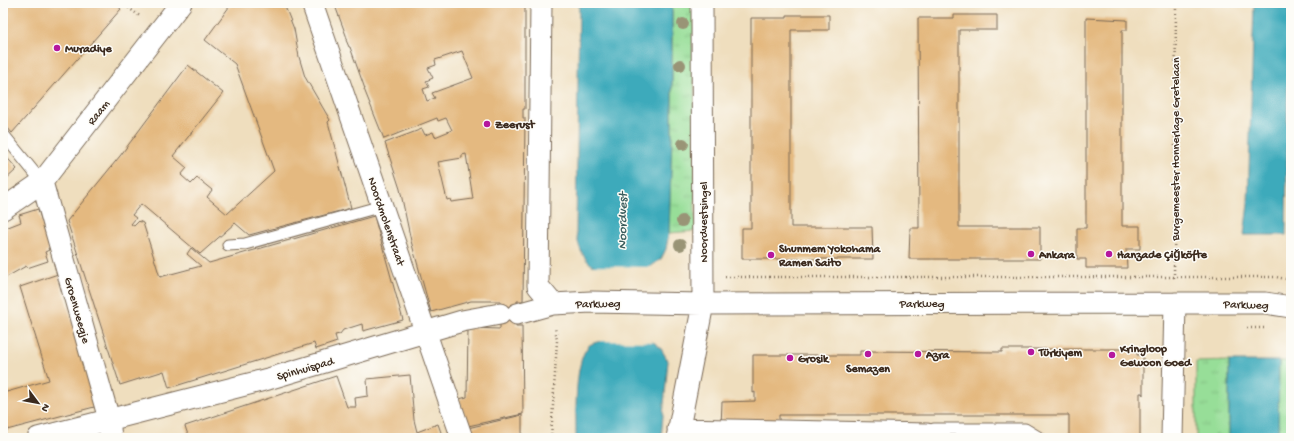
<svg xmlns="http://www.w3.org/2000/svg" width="1294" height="441" viewBox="0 0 1294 441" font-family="'Gochi Hand',sans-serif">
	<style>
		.grass { fill: url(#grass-tufts); stroke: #69845b }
		.water { fill: #3caabb; stroke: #3c6a6c }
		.pier { fill: #efdebe }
		.building { fill: #e4b980; fill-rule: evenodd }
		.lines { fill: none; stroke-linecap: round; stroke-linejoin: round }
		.lane-casing { stroke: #7a6956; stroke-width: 13 }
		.street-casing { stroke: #7a6956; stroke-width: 23 }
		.path { stroke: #7a6956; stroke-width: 2.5; stroke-dasharray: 1 3; stroke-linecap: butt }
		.lane { stroke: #fff; stroke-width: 11 }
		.street { stroke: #fff; stroke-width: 21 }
		.tree { fill: #999476 }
		.poi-dot { fill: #b5179e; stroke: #fdfcf7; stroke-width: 1.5 }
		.labels { text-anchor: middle; stroke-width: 3; stroke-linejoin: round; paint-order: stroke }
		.poi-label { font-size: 12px; font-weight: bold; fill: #3b2a1e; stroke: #fdfcf7; text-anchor: start }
		.street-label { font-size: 12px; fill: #3b2a1e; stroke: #fdfcf7 }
		.water-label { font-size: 13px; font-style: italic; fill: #3b5d5d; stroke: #fdfcf7 }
	</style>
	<defs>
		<pattern id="grass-tufts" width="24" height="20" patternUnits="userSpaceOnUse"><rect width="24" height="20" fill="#97de98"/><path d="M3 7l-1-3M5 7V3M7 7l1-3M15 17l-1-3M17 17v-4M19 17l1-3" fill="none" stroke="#83bf83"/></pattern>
	</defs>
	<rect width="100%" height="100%" fill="#fdfcf7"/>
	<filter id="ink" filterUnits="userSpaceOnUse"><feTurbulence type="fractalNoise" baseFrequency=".025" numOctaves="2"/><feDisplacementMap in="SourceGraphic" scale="8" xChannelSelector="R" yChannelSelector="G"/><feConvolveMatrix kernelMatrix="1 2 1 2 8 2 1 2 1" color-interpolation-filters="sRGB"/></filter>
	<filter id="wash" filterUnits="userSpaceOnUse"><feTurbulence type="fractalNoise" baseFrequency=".012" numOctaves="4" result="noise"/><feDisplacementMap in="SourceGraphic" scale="16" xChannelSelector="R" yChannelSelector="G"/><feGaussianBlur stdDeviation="0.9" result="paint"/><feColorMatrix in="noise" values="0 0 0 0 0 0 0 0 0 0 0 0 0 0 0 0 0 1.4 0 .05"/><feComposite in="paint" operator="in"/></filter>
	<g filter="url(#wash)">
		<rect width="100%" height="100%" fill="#efdebe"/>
		<path class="grass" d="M672,3H694L695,231L669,233L672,135Z
			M1229,361V438H1196V362Z
			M1279,361H1291V438H1278Z"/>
		<path class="water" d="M579,3H672V135L669,233L666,249L661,259L646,270L645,340L652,341L660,347L668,361L661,438H576C576,416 574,365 587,348C590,343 595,343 600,341L598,269C582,260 579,248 576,232Z
			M1254,3H1289L1286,235H1244L1248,204Z
			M1229,361H1279L1278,438H1229Z"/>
		<path class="pier" d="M591,266L655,267L648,271L647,339L656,342L593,341L598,340L596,270L591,268Z"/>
		<g id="blocks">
			<path class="building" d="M3,3H114L121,9L12,133L3,122Z
				M232,3H282L286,9L294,29L299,57L305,77L330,120L328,122L351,208L249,235L235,223L200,254L141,204L132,215L136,218L131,224L134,226L139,221L143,223L160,277L201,266L187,254L191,248L209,263L374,216L403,320L363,331L362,324L343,330L340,334L335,335L337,342L316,349L314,343L169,388L164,371L120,385L67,221L120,156L188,65L223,93L173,156L187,168L181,175L191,184L197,178L212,190L207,197L227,214L274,171L235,64L205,40Z
				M334,3H525V109H523V118H525L523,301H517L516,324V326H522L523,414L468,426L459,399L467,397L468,328L500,329V301H471L431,312L411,241L400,189L385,143L422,129L425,135L433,132L435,137L452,130L446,118L438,121L437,118L384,139L364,89H365L350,47H349L346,40L347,38ZM462,51L473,78L432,93L435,98L427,101L423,89L429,87L426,81L433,78L428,68L436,65L435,60ZM466,154L473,199L451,202L450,199L447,200L438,162L462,158V155Z
				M787,15H829V30H791V227H872L873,259H742V228H751V18H787Z
				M954,15H997V30H959V227H1040V259H909L910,228H919L918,18H954Z
				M1086,18L1127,20V30H1122V226H1140V249H1126L1127,268H1086V259H1077V228H1086Z
				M3,153L17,169L3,182Z
				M38,209L50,248H48L49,250L45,252L48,261L27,268L26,266L3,279V229L21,222L19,215Z
				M58,274L98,406L3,431V393L49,380L20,287Z
				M1002,349H1137V355H1143V395L1142,393H1140V438H1069V415H779V426H721L722,402L755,401V392L753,393V355H860V351L1002,352Z
				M410,375L414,420L417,432L438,424L443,438H189L185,426L336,376L347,407H356L355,398L368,396L367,379Z
				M522,415V438H472L468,428Z"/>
		</g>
	</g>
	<g filter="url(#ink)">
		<use href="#blocks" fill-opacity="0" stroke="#7a6956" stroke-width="1"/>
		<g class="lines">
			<g class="lane-casing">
				<path id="lane" d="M3,134L42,182
					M228,245L245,244L382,206
					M929,437L927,434L934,429H1025L1040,438"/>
			</g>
			<g class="street-casing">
				<path id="street" d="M312,3L462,438
					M541,3L538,286L553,304
					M42,182L109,419L111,438
					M3,209L42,182L181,3
					M517,314L553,304L591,302L703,304L1175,303H1265L1291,307
					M678,429L927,434
					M38,438L268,379L462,321L500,314
					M677,438L703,304L702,3
					M1172,438L1175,303"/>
			</g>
			<path class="path" d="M122,3L141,17
				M725,277H1276L1291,280
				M1174,278L1176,3
				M1247,328H1266
				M551,438L557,341L555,327"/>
			<use href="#lane" class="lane"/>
			<use href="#street" class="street"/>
		</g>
		<g class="tree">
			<circle cx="683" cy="24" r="6"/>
			<circle cx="680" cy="65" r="6"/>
			<circle cx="683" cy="144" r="6"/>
			<circle cx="682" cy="221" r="6"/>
			<circle cx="680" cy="245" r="6"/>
		</g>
	</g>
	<g class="poi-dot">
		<circle cx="57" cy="48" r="4"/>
		<circle cx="487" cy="124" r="4"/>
		<circle cx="1031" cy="254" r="4"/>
		<circle cx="1109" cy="254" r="4"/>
		<circle cx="771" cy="255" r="4"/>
		<circle cx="1031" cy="352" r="4"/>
		<circle cx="868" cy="354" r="4"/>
		<circle cx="918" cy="354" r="4"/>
		<circle cx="1112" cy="355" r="4"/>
		<circle cx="790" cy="358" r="4"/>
	</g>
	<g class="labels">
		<g class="poi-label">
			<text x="65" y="52">Muradiye</text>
			<text x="495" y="128">Zeerust</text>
			<text x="779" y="252">Shunmem Yokohama<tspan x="779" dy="14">Ramen Saito</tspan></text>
			<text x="1039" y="258">Ankara</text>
			<text x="1117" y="258">Hanzade Çiğköfte</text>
			<text x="1120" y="352">Kringloop<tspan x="1120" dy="14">Gewoon Goed</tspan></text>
			<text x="1039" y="356">Türkiyem</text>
			<text x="926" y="358">Azra</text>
			<text x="798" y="362">Grosik</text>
			<text x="868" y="372" text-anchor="middle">Semazen</text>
		</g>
		<g class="street-label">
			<text transform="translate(98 112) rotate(-52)" y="4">Raam</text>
			<text transform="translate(1175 149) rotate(-90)" y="4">Burgemeester Honnerlage Gretelaan</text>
			<text transform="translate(387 221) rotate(71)" y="4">Noordmolenstraat</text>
			<text transform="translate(703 222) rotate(-90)" y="4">Noordvestsingel</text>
			<text transform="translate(598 303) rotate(-1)" y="4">Parkweg</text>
			<text x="922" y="307">Parkweg</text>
			<text transform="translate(1246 304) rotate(2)" y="4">Parkweg</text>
			<text transform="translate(78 310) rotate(74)" y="4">Groenweegje</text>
			<text transform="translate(305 368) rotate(-16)" y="4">Spinhuispad</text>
		</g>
		<g class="water-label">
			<text transform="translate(621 221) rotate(-89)" y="5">Noordvest</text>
		</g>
	</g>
	<rect width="1294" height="441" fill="none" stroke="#fdfcf7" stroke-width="16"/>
	<g transform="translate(38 403) rotate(122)" stroke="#fdfcf7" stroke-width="3" paint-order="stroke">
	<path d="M0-3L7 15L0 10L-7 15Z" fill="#3b2a1e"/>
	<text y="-6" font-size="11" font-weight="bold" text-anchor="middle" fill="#3b2a1e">N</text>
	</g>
</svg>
